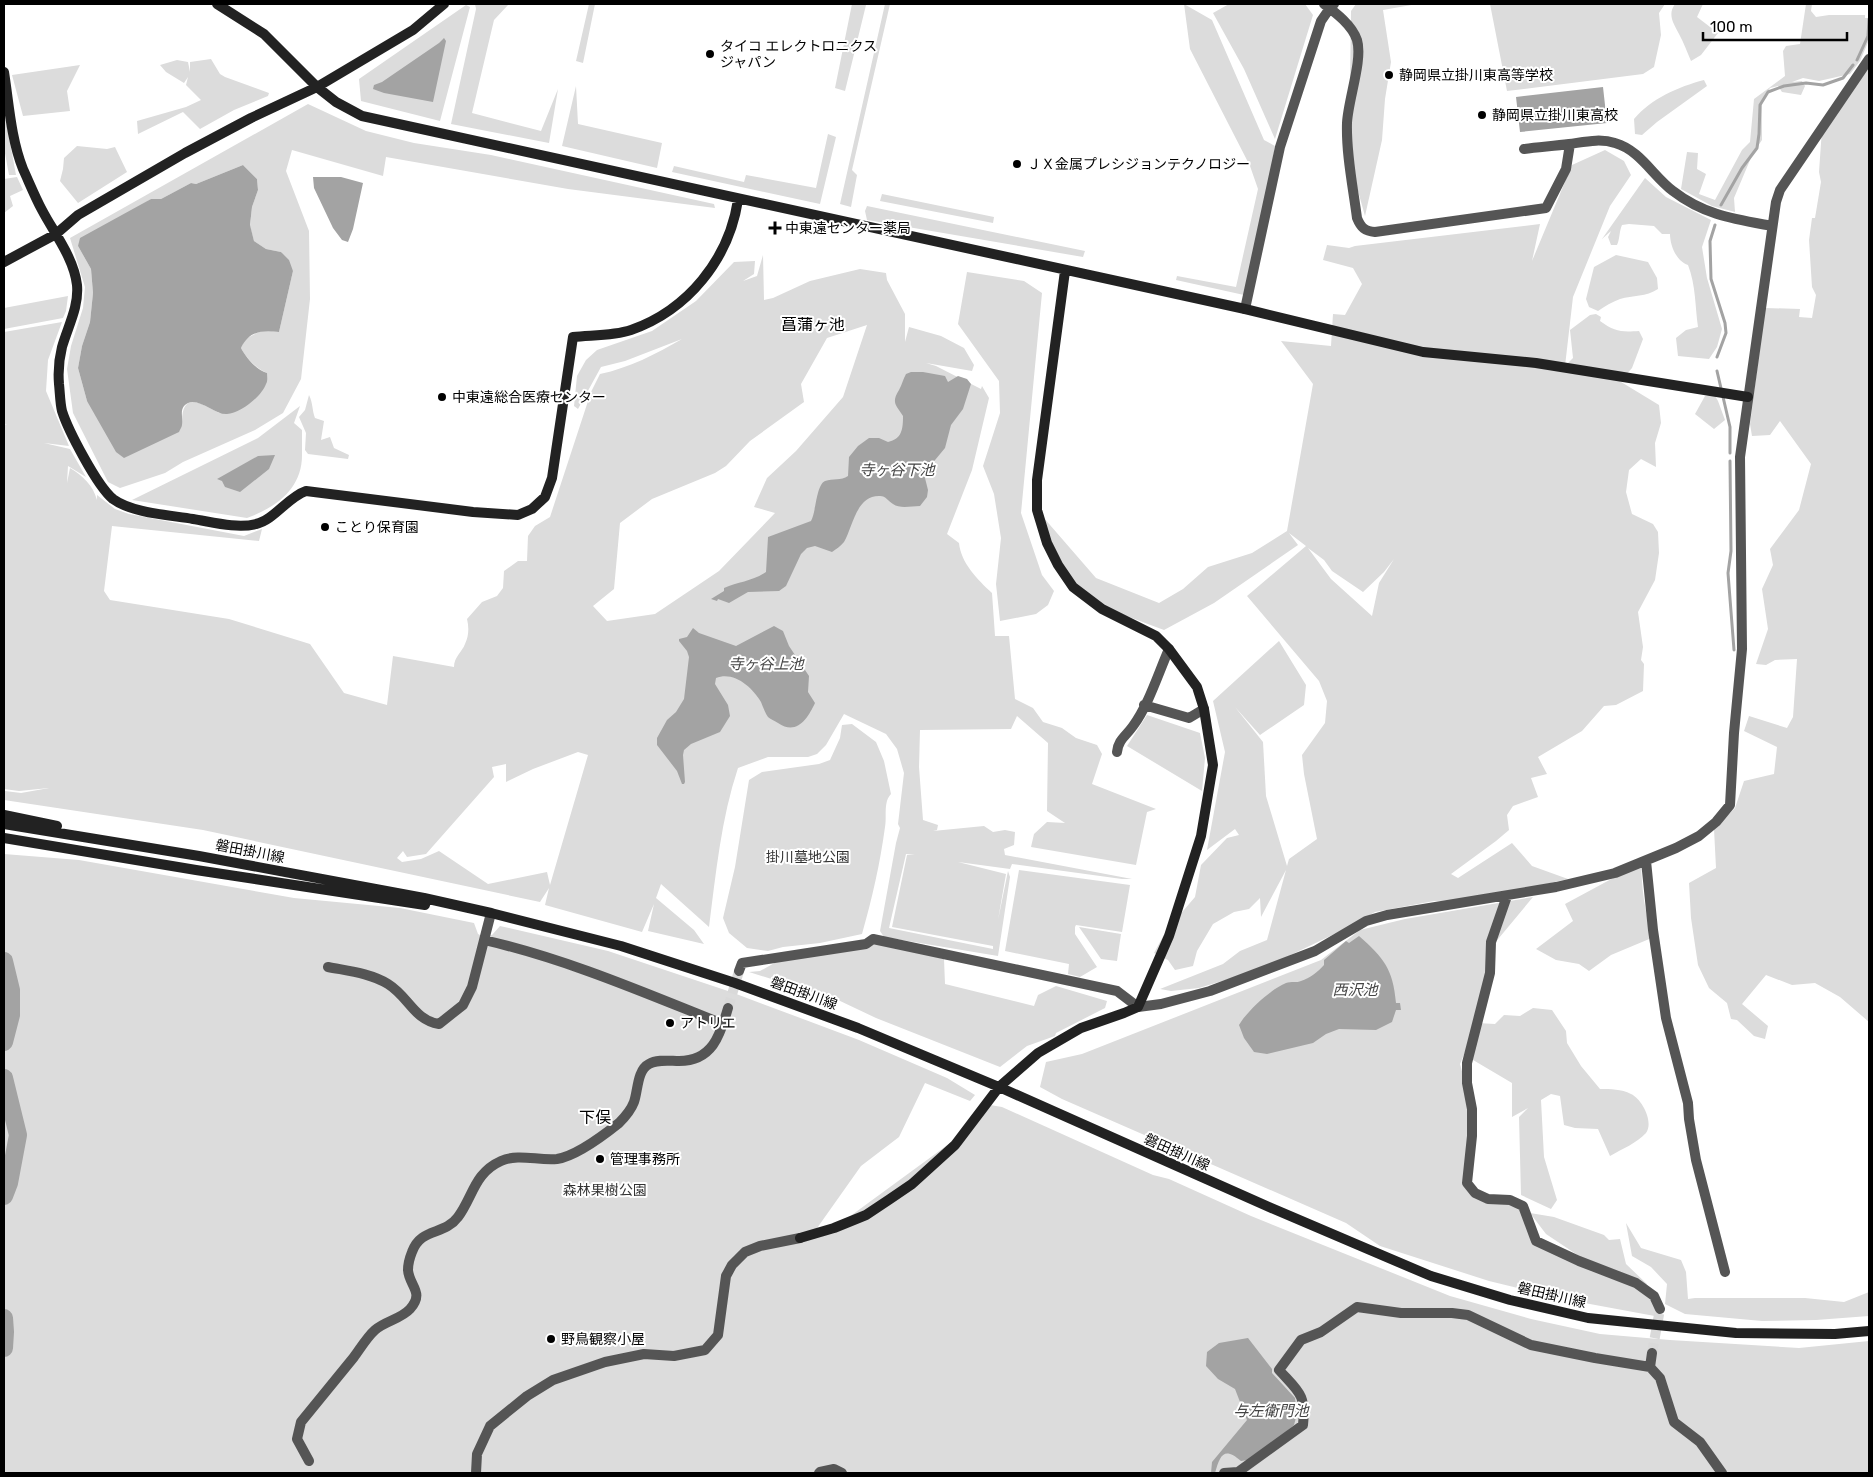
<svg xmlns="http://www.w3.org/2000/svg" width="1873" height="1477" viewBox="0 0 1873 1477" font-family="Rubik,'Noto Sans JP',sans-serif">
	<style>
		.green { fill: #dcdcdc; fill-rule: evenodd }
		.water { fill: #a3a3a3 }
		.lines { fill: none; stroke-linecap: round; stroke-linejoin: round }
		.stream { stroke: #a3a3a3; stroke-width: 3 }
		.river { stroke: #a3a3a3; stroke-width: 18 }
		.street-tunnel { stroke: #d9d9d9; stroke-width: 10; stroke-dasharray: 10 5; stroke-linecap: butt }
		.street { stroke: #555; stroke-width: 10 }
		.secondary { stroke: #222; stroke-width: 10 }
		.poi-dot { fill: #000; stroke: #fff; stroke-width: 2 }
		.labels { text-anchor: middle; stroke-width: 4; stroke-linejoin: round; paint-order: stroke }
		.poi-label { font-size: 14px; fill: #000; stroke: #fff; text-anchor: start }
		.street-label { font-size: 14px; fill: #000; stroke: #fff }
		.park-label { font-size: 14px; fill: #333; stroke: #fff }
		.water-label { font-size: 15px; font-style: italic; fill: #444; stroke: #fff }
		.quarter-label { font-size: 16px; fill: #000; stroke: #fff }
	</style>
	<rect width="100%" height="100%" fill="#fff"/>
	<path class="green" d="M475,4H509L494,20L472,113L541,131L558,89L549,143L451,124L476,9Z
		M589,4H595L583,63L576,61Z
		M852,4L866,5L845,91L835,88Z
		M885,4H890L852,170L857,175L851,207L840,204Z
		M1184,4L1212,20L1264,140L1275,146L1265,208L1244,295L1176,280L1177,276L1236,287L1258,189L1250,166L1190,49Z
		M1229,4H1305L1313,15L1275,139L1244,69L1213,13Z
		M1356,4H1417L1383,10L1391,62L1385,99L1382,140L1365,216L1349,159L1351,11Z
		M1490,4H1665L1659,13L1661,35L1654,67L1643,74L1507,91Z
		M1675,4H1703L1697,17L1718,33L1701,55L1691,61C1687,52 1684,43 1679,34C1674,24 1667,15 1675,4Z
		M1806,4H1812L1811,11L1816,17L1829,15H1865V18H1869V40L1860,61L1850,74L1819,81L1803,78L1792,82L1802,81L1805,86L1801,95L1782,92L1778,86L1770,88L1762,102V140L1753,153L1734,198L1735,212L1712,206L1681,189L1687,152L1698,153L1697,169L1706,174L1699,194L1715,200L1742,150L1750,142L1754,99L1785,76L1783,51L1786,46L1800,44Z
		M466,5L470,7L440,121L361,101L359,79Z
		M211,59L220,74L225,77L269,93L268,96L234,110L200,129L183,112L138,134L137,121L186,107L201,100L186,85L188,77L184,83L166,72L160,65L177,60L188,62L190,72V62Z
		M80,65L67,91L70,111L23,116L12,75Z
		M1869,68V1022L1840,997L1815,983L1792,985L1766,975L1742,1004L1768,1026L1765,1039L1754,1036L1737,1020L1731,1019L1727,1003L1709,988L1698,965L1691,918L1689,883L1716,868L1714,829L1735,808L1744,781L1774,774L1777,747L1744,731L1749,716L1787,728L1793,717L1797,659L1775,660L1766,665L1756,664L1768,629L1762,589L1773,565L1770,549L1799,510L1811,464L1780,421L1770,435L1752,436L1750,424L1765,308L1800,309L1799,317L1812,318L1816,295L1812,287L1809,240L1812,218H1815L1821,182L1819,172L1822,129L1848,93Z
		M1704,80L1707,86L1657,122L1642,135L1635,134L1634,119C1652,98 1678,87 1704,80Z
		M576,86L578,124L662,143L657,168L562,146Z
		M308,104L366,131L414,143L491,155L714,204L715,208L568,189L386,157L383,176L292,150L286,171L309,231L310,299L301,379L283,413L255,430L183,462L165,473L120,488L108,482L73,413L67,369L71,346L83,308L85,287L70,238ZM243,165L257,179L258,190L252,207L250,226L254,241L266,249L281,252L293,271L279,332L263,330L245,339L241,348C246,358 257,369 267,373L219,413C199,402 181,391 182,425L87,401L78,368L82,346L90,322L93,293L91,269L78,246L151,199H161L191,183L196,184Z
		M4,110L16,175H9L4,148Z
		M828,134L836,137L820,204L672,172L674,166L744,182L746,175L816,188Z
		M77,146L107,149L115,147L127,172L78,203L60,181L63,169L64,158Z
		M1605,150L1624,161L1631,175L1610,206L1573,297L1565,366L1573,358L1570,330L1590,315L1596,314L1601,317L1600,321C1615,332 1621,332 1639,331L1643,339L1632,368L1625,376L1603,371L1659,405L1661,423L1655,443L1656,467L1641,459L1629,470L1626,492L1632,514L1653,524L1658,532L1659,553L1655,580L1638,612L1643,647L1641,660L1644,664L1643,691L1616,705L1604,706L1582,731L1538,757L1547,774L1531,778L1538,797L1513,806L1507,815L1509,830L1496,841L1451,874L1458,878L1512,843L1532,866L1568,879L1475,900L1434,901L1375,912L1349,927L1276,962L1248,973L1199,988L1171,991L1160,989L1223,964L1240,951L1267,940L1286,870L1261,917L1260,898L1249,909L1234,912L1213,924L1197,951L1193,966L1175,970L1168,960L1154,953L1166,931L1195,897L1201,865L1227,838L1239,835L1235,829L1207,850L1225,752L1213,701L1279,641L1306,685L1304,705L1260,735L1235,707L1263,742L1266,796L1287,866L1289,859L1317,839L1304,774L1302,755L1325,723L1327,701L1319,681L1247,596L1306,546L1289,533L1298,545L1214,603L1164,630L1097,605L1064,574L1037,510L1096,578L1159,603L1183,589L1208,567L1252,553L1287,531L1313,384L1281,341L1331,346L1333,314L1345,315L1362,284L1353,268L1323,260L1327,245L1349,248L1355,246L1540,224L1532,261L1572,165ZM1308,548L1324,560L1332,571L1363,592L1384,572L1394,559L1379,583L1372,616L1331,579Z
		M17,177L23,190L10,196L13,206L4,213V179Z
		M1645,178L1666,197L1711,220L1702,247L1707,278L1722,329L1717,347L1709,359L1678,356L1676,338L1686,330L1698,327C1695,306 1696,286 1688,265C1676,261 1670,245 1670,234H1662L1654,226L1629,224L1622,225C1619,232 1620,238 1617,245H1611L1608,237L1611,231L1602,239Z
		M882,194L994,217L993,223L880,201Z
		M867,206L1085,251L1083,257L867,220L865,211Z
		M763,255L764,300L773,298L810,281L860,269L886,273L887,280L905,314V342L909,327L941,336L964,348L974,365L972,371L926,363L936,366L981,389L982,386L989,398L972,470L947,534L959,543C961,563 977,579 992,593L995,636H1009L1015,699L1033,708L1043,722L1062,728L1076,738L1097,745L1102,754L1092,784L1156,809L1147,812L1136,865L1031,847L1034,834L1047,822L1065,823L1047,811L1048,743L1017,716L1011,729L920,730L919,767L923,820L938,825L937,830L933,831L984,826L993,832L1005,830L1015,832L1014,845L1004,849L1005,855L1132,879H1122L1012,864L1010,869L958,862L1006,874L998,920L1008,871L1010,877L998,956L884,937L880,931L896,843L900,828L898,824L904,773L897,749L886,734L844,714L826,745L817,754L808,757H768L738,768C721,819 716,873 709,927L661,884L656,898L694,930L704,944L648,931L654,904L642,932L545,905L549,888L540,902L203,830L4,800L5,791L21,793L49,788L19,791L4,789V424L7,425L4,423V332L62,322L48,360L46,391L69,446L44,443L70,449L86,477L68,466L67,483L70,468C83,476 93,485 97,500V495L115,509L129,514L244,536L262,529L259,541L112,526L104,591L110,600L229,619L310,644L344,693L387,705L393,656L454,667C454,657 462,652 465,644C469,636 469,627 467,619L482,602L497,596L503,588L504,571L518,561H527L528,536L535,526L550,517L591,392L600,374C629,368 656,354 682,339L625,361L601,367L578,409L574,406L577,376L586,360L597,350L652,331L696,301L734,262L755,261L754,274L743,281L757,276ZM867,325L843,397L796,451L767,478L754,507L775,513L719,571L655,614L607,621L593,606L614,589L620,523L652,499L715,473L726,466L750,441L804,402L801,384L827,338ZM578,752L588,755L550,885L547,872L488,884L439,851L421,859L402,862L397,858L403,851L407,857L426,854L494,777L492,767L506,764V782L533,769ZM906,854L915,855H907L892,927L993,946V949L889,928Z
		M1616,255L1648,262L1657,278L1658,289C1646,297 1633,295 1620,299C1612,302 1605,306 1598,311L1589,307L1586,299L1594,267Z
		M967,272L1024,281L1042,293L1021,513L1042,575L1054,591L1048,605L1036,614L1000,621L996,584L1001,538L994,494L983,466L1000,413L999,381L958,324Z
		M68,296L66,311L63,318L4,329V308Z
		M1714,394L1718,401L1725,420L1714,429L1695,414L1705,396Z
		M309,395C313,403 312,410 315,418L324,421L321,440L330,437L334,448L349,455L348,459L308,454L305,450L306,433L299,417L305,410Z
		M300,406L294,423L302,430C302,438 302,445 302,453C303,488 277,507 247,518L132,500L258,438Z
		M1147,715L1200,733L1205,758L1202,791L1127,746Z
		M852,724L876,742L884,761L891,794C883,802 887,817 885,827C880,864 872,899 862,934L820,943L783,947L768,951L747,948L729,933L723,918L735,867L749,780L762,772L819,764L830,760L840,738L842,725Z
		M4,854L79,860L294,898L400,908L474,923L478,934L484,937L485,934L492,935L500,926L608,951L731,992L859,1040L947,1078L975,1095L970,1101L925,1083L899,1137L861,1166L815,1231L834,1228L972,1127L990,1105L1002,1107L1153,1175L1169,1179L1251,1216L1450,1296L1531,1319L1600,1334L1670,1340L1799,1348L1869,1341V1473H4Z
		M1641,863C1642,888 1644,914 1654,937L1611,955L1589,971L1579,964L1556,960L1536,949L1573,921L1565,904Z
		M1019,870L1130,885L1122,932L1076,925L1075,927V934L1097,967L1080,977L1068,974L1069,964L1005,951Z
		M1533,897L1494,944L1477,1023L1495,1024L1504,1015L1520,1016L1533,1008L1552,1010L1566,1031L1567,1043L1581,1066L1600,1089C1611,1089 1621,1089 1631,1094C1642,1099 1654,1122 1646,1133C1637,1143 1622,1149 1610,1156L1598,1129L1575,1128L1564,1125L1560,1096L1551,1094L1541,1100L1544,1157L1557,1200L1551,1209L1521,1195L1519,1117L1528,1108L1512,1117V1083L1468,1057L1475,1028L1460,1064L1472,1109L1467,1183L1483,1197L1523,1206L1536,1241L1654,1296L1660,1317L1563,1299L1489,1281L1380,1246L1346,1223L1062,1099L1040,1087L1046,1062L1082,1054L1321,960L1360,930L1405,919Z
		M1079,927L1121,934L1117,961L1101,959Z
		M874,942L944,959L945,984L1034,1006L1038,995L1056,986L1107,1001L1105,1008L1056,1033L1055,1036L1027,1046L1000,1067L876,1018L838,1000L749,972L760,971L778,961Z
		M1530,1213L1554,1217L1604,1235L1609,1240L1620,1239L1626,1264L1648,1285L1585,1260L1546,1234Z
		M1626,1223L1641,1248L1681,1260L1686,1272L1688,1299L1695,1298H1805L1844,1302L1869,1292V1316L1816,1320L1762,1321L1685,1314L1665,1304L1667,1284L1651,1267L1632,1256Z"/>
	<path class="water" d="M444,38L446,41L433,102L384,93L373,89L374,85L382,82L439,43Z
		M1603,87L1607,123L1520,132L1516,97Z
		M243,165L257,179L258,190L252,207L250,225L254,241L266,249L281,252L289,260L293,271L279,332C262,330 249,331 241,348C246,358 257,370 267,373C267,376 268,381 266,384C262,396 240,414 227,414C214,415 195,393 184,406C180,411 183,418 182,425C182,427 180,429 179,432L124,458L116,452L87,401L78,368L82,346L90,322L93,293L91,269L78,246L80,238L151,199H161L191,183L196,184Z
		M313,177H341L363,183L353,229L348,242L342,240L333,228L314,188Z
		M911,372H923L945,376L948,382L958,376L967,379L971,384L963,409L951,425L945,448L926,471L925,478L928,490L927,497L920,506C911,506 900,509 893,504C888,501 886,496 880,496C856,495 853,527 844,542C841,546 836,549 832,552L815,546L807,548L801,554L786,586L779,591L748,592L729,603L718,599L717,601L711,599L724,591V588C738,582 753,581 766,572L768,537L811,521C816,513 816,485 825,481C833,478 841,481 848,476L849,457L858,446L869,438H879L888,442C902,439 903,429 903,416C896,405 891,403 899,390C902,385 903,379 906,374Z
		M275,455L269,469L240,492L225,487L222,481L217,479L258,456Z
		M774,626L783,631L789,646L809,676L808,692L815,703C808,718 797,736 778,723C775,721 770,719 768,717C765,713 763,707 761,702C752,687 734,671 716,678L715,684L728,705L730,716L720,732L691,744L684,750L683,755L685,782L684,784H682L677,771L657,745V738L667,720L676,712L684,699L689,657L687,651L679,641V639L687,637L693,628L699,633L736,646Z
		M1359,936C1384,958 1393,969 1396,1003H1400L1401,1010H1396L1392,1022L1376,1030L1339,1029L1326,1034L1313,1043L1267,1054L1254,1052L1244,1038L1239,1025C1247,1011 1271,989 1286,983C1291,981 1297,983 1301,981C1310,978 1318,972 1324,965V960L1346,941L1349,943Z
		M1248,1338L1272,1369V1373L1295,1398L1297,1414L1294,1425L1254,1459L1241,1461C1224,1446 1220,1455 1215,1473H1211L1212,1462L1247,1420L1235,1389L1218,1379L1206,1366L1207,1352L1219,1343Z"/>
	<g class="lines">
		<path class="stream" d="M1857,60L1868,36L1869,19
			M1721,205L1742,168L1757,148L1759,134L1760,105L1768,92L1784,86L1806,83L1823,85L1843,78L1853,65
			M1715,225L1710,241L1711,279L1725,323L1726,333L1717,357
			M1717,371L1730,427V453
			M1730,461L1731,551L1728,573L1734,650"/>
		<path class="river" d="M4,961L11,990V1015L4,1042
			M4,1078L18,1135L9,1183L4,1196
			M4,1318L5,1332L4,1348"/>
		<path class="street-tunnel" d="M728,1008L739,971
			M1652,1353L1660,1309"/>
		<path class="street" d="M1324,4C1336,13 1352,25 1357,40C1363,60 1348,100 1347,123C1346,154 1353,187 1357,218C1361,228 1365,231 1375,232L1546,208L1566,169L1570,144
			M1524,149C1539,147 1554,146 1569,144C1584,142 1600,138 1615,143C1640,150 1653,176 1673,191C1704,215 1734,219 1772,226
			M1245,309L1280,147L1321,21L1330,8L1334,4
			M1144,705L1189,718L1204,709
			M1117,752C1118,740 1126,736 1133,726C1149,704 1158,674 1169,649
			M1646,861L1653,930L1666,1018L1688,1103L1689,1119L1696,1160L1725,1272
			M1507,896L1491,942L1490,973L1467,1063V1083L1472,1109V1136L1467,1183L1475,1193L1488,1199L1510,1200L1523,1206L1536,1241L1579,1261L1636,1283L1654,1296L1660,1309
			M484,940C567,959 645,993 723,1024
			M328,967C348,971 370,973 388,984C409,997 414,1020 439,1024L463,1005L472,987L491,913
			M739,971L742,963L866,944L873,939L1117,991L1138,1007L1161,1004L1210,991L1315,951L1366,921L1387,915L1556,887L1615,873L1676,848L1699,836L1716,822L1730,805L1734,733L1742,649L1740,457L1776,202L1780,190L1869,59
			M1652,1353L1650,1367L1660,1378L1674,1422L1700,1442L1722,1473
			M309,1461L297,1439L301,1422C319,1400 336,1379 354,1357C360,1349 367,1337 375,1330C385,1321 401,1319 410,1309C425,1292 409,1286 408,1270C408,1265 410,1257 412,1252C421,1227 444,1236 458,1217C473,1197 474,1173 501,1161C519,1153 538,1161 557,1159C576,1156 604,1135 619,1123C625,1117 631,1110 634,1102C638,1091 637,1070 649,1064C657,1059 670,1061 679,1061C712,1061 720,1036 728,1008
			M476,1473L477,1454L490,1426L527,1396L553,1380L605,1362L644,1354L674,1356L705,1350L718,1335L726,1276L732,1265L745,1252L760,1246L800,1238
			M819,1473L820,1472L834,1469L842,1473
			M1224,1473L1238,1472L1303,1425C1306,1394 1299,1392 1279,1370L1301,1340L1321,1332L1357,1307L1401,1313H1452L1468,1315L1531,1345L1595,1358L1650,1367"/>
		<path class="secondary" d="M217,4L264,34L317,87L336,102L362,116L1245,309L1423,352L1536,363L1748,397
			M4,72C9,104 11,139 23,169C29,182 35,197 42,210C54,233 74,258 77,285C79,307 68,326 62,347C59,359 58,372 59,384C60,393 60,403 62,411C68,430 97,486 113,499C132,513 169,515 193,519C212,522 237,529 256,524C274,520 288,497 306,491L473,512L518,515L532,509L545,497L552,478L573,337C592,335 613,336 631,330C688,310 729,259 738,200
			M4,262L56,234L78,215L185,153L251,118L317,87L413,30L444,4
			M4,815L57,826
			M4,824L199,856L424,898L491,913L621,946L735,983L858,1028L999,1087L1269,1207L1431,1276L1510,1300L1588,1318L1736,1333L1835,1334L1869,1331
			M4,838L196,870L425,905
			M800,1238L834,1228L866,1215L890,1199L912,1184L955,1145L999,1087L1038,1053L1081,1028L1124,1013L1138,1007L1169,936L1201,836L1213,765L1204,709L1197,687L1169,649L1156,636L1102,609L1073,587L1058,565L1047,543L1037,510V480L1065,271"/>
	</g>
	<g class="poi-dot">
		<circle cx="710" cy="54" r="5"/>
		<circle cx="1389" cy="75" r="5"/>
		<circle cx="1482" cy="115" r="5"/>
		<circle cx="1017" cy="164" r="5"/>
		<path d="M772.5 220.5h5v5h5v5h-5v5h-5v-5h-5v-5h5z"/>
		<circle cx="442" cy="397" r="5"/>
		<circle cx="325" cy="527" r="5"/>
		<circle cx="670" cy="1023" r="5"/>
		<circle cx="600" cy="1159" r="5"/>
		<circle cx="551" cy="1339" r="5"/>
	</g>
	<g class="labels">
		<g class="poi-label">
			<text x="720" y="51">タイコ エレクトロニクス<tspan x="720" dy="16">ジャパン</tspan></text>
			<text x="1399" y="80">静岡県立掛川東高等学校</text>
			<text x="1492" y="120">静岡県立掛川東高校</text>
			<text x="1027" y="169">ＪＸ金属プレシジョンテクノロジー</text>
			<text x="785" y="233">中東遠センター薬局</text>
			<text x="452" y="402">中東遠総合医療センター</text>
			<text x="335" y="532">ことり保育園</text>
			<text x="680" y="1028">アトリエ</text>
			<text x="610" y="1164">管理事務所</text>
			<text x="561" y="1344">野鳥観察小屋</text>
		</g>
		<g class="street-label">
			<text transform="translate(250 851) rotate(11)" y="5">磐田掛川線</text>
			<text transform="translate(804 993) rotate(20)" y="5">磐田掛川線</text>
			<text transform="translate(1177 1152) rotate(24)" y="5">磐田掛川線</text>
			<text transform="translate(1552 1295) rotate(13)" y="5">磐田掛川線</text>
		</g>
		<g class="park-label">
			<text x="808" y="862">掛川墓地公園</text>
			<text x="605" y="1195">森林果樹公園</text>
		</g>
		<g class="water-label">
			<text x="897" y="475">寺ヶ谷下池</text>
			<text x="766" y="669">寺ヶ谷上池</text>
			<text x="1355" y="995">西沢池</text>
			<text x="1271" y="1416">与左衛門池</text>
		</g>
		<g class="quarter-label">
			<text x="813" y="330">菖蒲ヶ池</text>
			<text x="595" y="1123">下俣</text>
		</g>
	</g>
	<rect width="1873" height="1477" fill="none" stroke="#000000" stroke-width="10"/>
	<path d="M1703 32v8h144v-8" fill="none" stroke="#000000" stroke-width="2.5"/>
	<text x="1710" y="32" font-size="15" fill="#000000" stroke="#ffffff" stroke-width="4" paint-order="stroke">100 m</text>
</svg>
